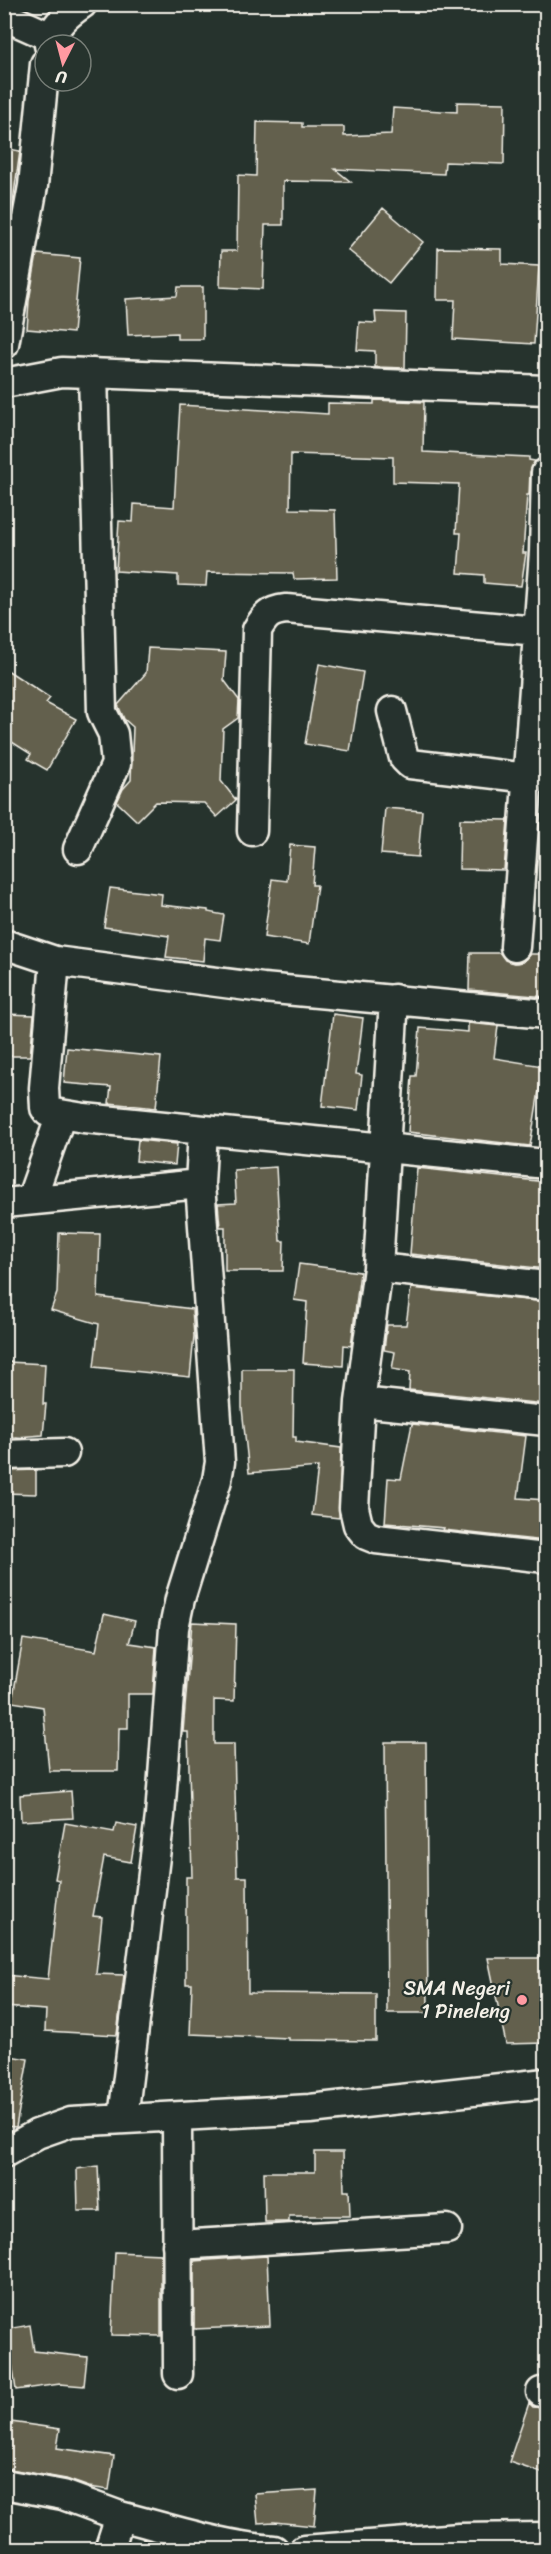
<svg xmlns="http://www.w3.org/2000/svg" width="551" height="2554" viewBox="0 0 551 2554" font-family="Sriracha,sans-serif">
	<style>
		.building { fill: #63614d; stroke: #f4f1e8; stroke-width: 1.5 }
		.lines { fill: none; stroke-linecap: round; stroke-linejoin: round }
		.minor-casing { stroke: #f4f1e8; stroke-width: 33 }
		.minor { stroke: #26332d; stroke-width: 28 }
		.poi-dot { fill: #ff9aa2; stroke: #26332d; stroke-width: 2 }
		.labels { text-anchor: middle; stroke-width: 4.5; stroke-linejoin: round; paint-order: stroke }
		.poi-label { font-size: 20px; fill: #f4f1e8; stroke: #26332d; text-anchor: end }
	</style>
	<rect width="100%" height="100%" fill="#26332d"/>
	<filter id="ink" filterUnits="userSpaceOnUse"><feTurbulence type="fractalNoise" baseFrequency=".0167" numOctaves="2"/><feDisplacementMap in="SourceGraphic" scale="12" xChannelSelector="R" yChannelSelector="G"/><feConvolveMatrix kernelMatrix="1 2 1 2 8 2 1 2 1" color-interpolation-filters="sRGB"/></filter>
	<g filter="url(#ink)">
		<path class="building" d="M457,102L505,103L504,164L445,162L444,174L335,169L351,182L283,181V225H265L263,289L220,287L221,251H237L238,175L256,176L257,122L302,123V127H344V136L391,134L393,108L457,112Z
			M4,148L20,151L10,222L4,221Z
			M383,208L423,242L389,283L348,250Z
			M438,248L502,249V264L539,266L534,344L453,339L455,300H437Z
			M37,254L80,258L73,333L27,329L29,301Z
			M178,287H203V339H177V333L128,335L126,299L177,296Z
			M375,312L406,313L405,368L375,367V351L357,350L359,322L376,323Z
			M374,400L424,402L423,452L529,457V460L535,461L530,472L529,495H527L523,553H526L521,586L484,583V575L458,573L461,533H456L459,484L393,482V457L291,454L290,509L335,510L337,578L294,579L293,573L207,572L206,586L178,585V575L116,571L119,521L133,522L134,504L174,507L180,405L328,414V403L374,404Z
			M148,648L226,652L224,680L239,700L238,718L223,729L221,781L236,800L217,817L204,803L156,802L137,821L117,802L123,789L131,780L133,727L124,719L118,705L146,673Z
			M319,664L363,672L350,751L305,744Z
			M4,668L50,698L46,703L76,719L47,770L28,759L31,754L4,737Z
			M385,808L422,811L418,857L381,854Z
			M460,819L508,820L504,870L459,869Z
			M290,845L315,847L312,885H317L309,944L264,937L272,879L287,881Z
			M110,888L162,894L161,905L208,910V912L224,915L220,940L205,938L203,961L166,957L169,936L104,927Z
			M470,953H500L505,960L514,963L523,962L530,954H546V997L469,990Z
			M4,1014L34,1015L30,1056H4Z
			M333,1014L363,1018L356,1074L362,1075L358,1110L322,1106Z
			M468,1023L498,1026L494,1058L543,1066L530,1146L408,1132L412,1076H416L420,1028L468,1032Z
			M67,1048L161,1057L156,1108L109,1103L111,1087L64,1083Z
			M138,1140L177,1144L175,1165L136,1161Z
			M276,1167L280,1241H284L283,1271H225V1227H220L218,1204L236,1203L234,1170Z
			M417,1168L546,1182V1269L410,1254Z
			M59,1233L100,1234L98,1297L192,1309L194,1336L190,1377L94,1367L99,1324L51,1310L57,1293Z
			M299,1264L360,1272L351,1346L344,1345L343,1366L303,1363L307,1302L294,1300Z
			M411,1288L546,1302V1404L409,1390L410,1372L392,1369L395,1352L384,1350L387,1325H406Z
			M8,1362L45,1364L43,1404H46L43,1435L4,1438Z
			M242,1369H294L293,1437H296V1442L341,1448L339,1518L312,1515L318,1467L249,1473L242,1408Z
			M412,1424L526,1436L518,1498L546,1500V1541L443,1530L444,1528L385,1523L388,1478L401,1479Z
			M36,1470V1494L4,1493V1471Z
			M104,1614L135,1621L129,1643L156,1647L153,1694H128V1728H119L118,1771H49L43,1707L12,1702L23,1639L96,1651Z
			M192,1622L236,1624L234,1701L214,1700V1744H234L237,1877H247L248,1993L376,1994V2041L288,2040V2038L190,2034L192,1984H186V1877H192L188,1732H183Z
			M385,1742H426L428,2013H387Z
			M71,1791L73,1818L21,1821L20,1795Z
			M65,1823L114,1832L116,1823L137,1827L131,1862L104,1857L93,1916L102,1917L96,1974L124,1975L117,2035L45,2031L46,2010L4,2007V1975L48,1979L59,1880L55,1879Z
			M488,1958H546V2043L506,2044Z
			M4,2055L28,2059L16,2127L4,2126Z
			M315,2152H343L344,2191H349L350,2216H289V2222H265L264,2172H315Z
			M98,2166L100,2211H78L77,2169Z
			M115,2252L161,2254V2336L111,2335Z
			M267,2256L270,2326L194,2329V2261Z
			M30,2325L34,2351L87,2357L84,2386L60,2384L16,2390L7,2329Z
			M529,2403L533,2407L546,2408V2459L542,2473L509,2462Z
			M4,2421L60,2429L57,2448L114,2456L109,2490L89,2487L66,2479L4,2468Z
			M317,2490L314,2526L274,2522L258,2523L255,2494Z"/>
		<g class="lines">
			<g class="minor-casing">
				<path id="minor" d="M4,16L51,37
					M49,45C53,26 66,15 82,4
					M4,344L33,186L45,64
					M4,383L62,372L546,390
					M392,711L404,758L410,764L528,778
					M252,831L257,630C265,616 269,611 286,609L538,631
					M78,849L116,764L113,734L102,712L93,373
					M4,944L55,961L263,988L546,1014
					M515,947L544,552L546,473
					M55,961L44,1088L45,1108L48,1112L84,1118L546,1164
					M394,999L378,1268L360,1402L354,1508L358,1525L366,1535L376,1539L546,1558
					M31,1200L61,1115
					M4,1203L200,1184
					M378,1268L546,1286
					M360,1402L546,1421
					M4,1455L64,1453
					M123,2118L160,1816L174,1628L180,1599L217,1480L220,1462L200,1184L203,1130
					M177,2118L178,2374
					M4,2153L37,2134L71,2122L310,2109L546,2083
					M177,2245L447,2229
					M541,2392H546
					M4,2484L63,2495L120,2516L109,2550
					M120,2516C171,2529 222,2546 274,2550
					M304,2550L459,2538L546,2537"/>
			</g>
			<use href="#minor" class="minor"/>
		</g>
	</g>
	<circle class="poi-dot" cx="522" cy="2000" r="6"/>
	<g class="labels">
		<g class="poi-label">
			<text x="510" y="1995">SMA Negeri<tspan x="510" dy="23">1 Pineleng</tspan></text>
		</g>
	</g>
	<rect width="551" height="2554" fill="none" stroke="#26332d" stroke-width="24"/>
	<rect x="12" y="12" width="527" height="2530" fill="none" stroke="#f4f1e8" stroke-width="2" filter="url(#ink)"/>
	<g transform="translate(63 63) rotate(186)"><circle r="28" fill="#26332d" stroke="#787f78" stroke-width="1.5"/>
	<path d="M0-4.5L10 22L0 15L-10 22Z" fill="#ff9aa2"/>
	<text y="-9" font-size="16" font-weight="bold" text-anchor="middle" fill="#f4f1e8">U</text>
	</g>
</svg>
